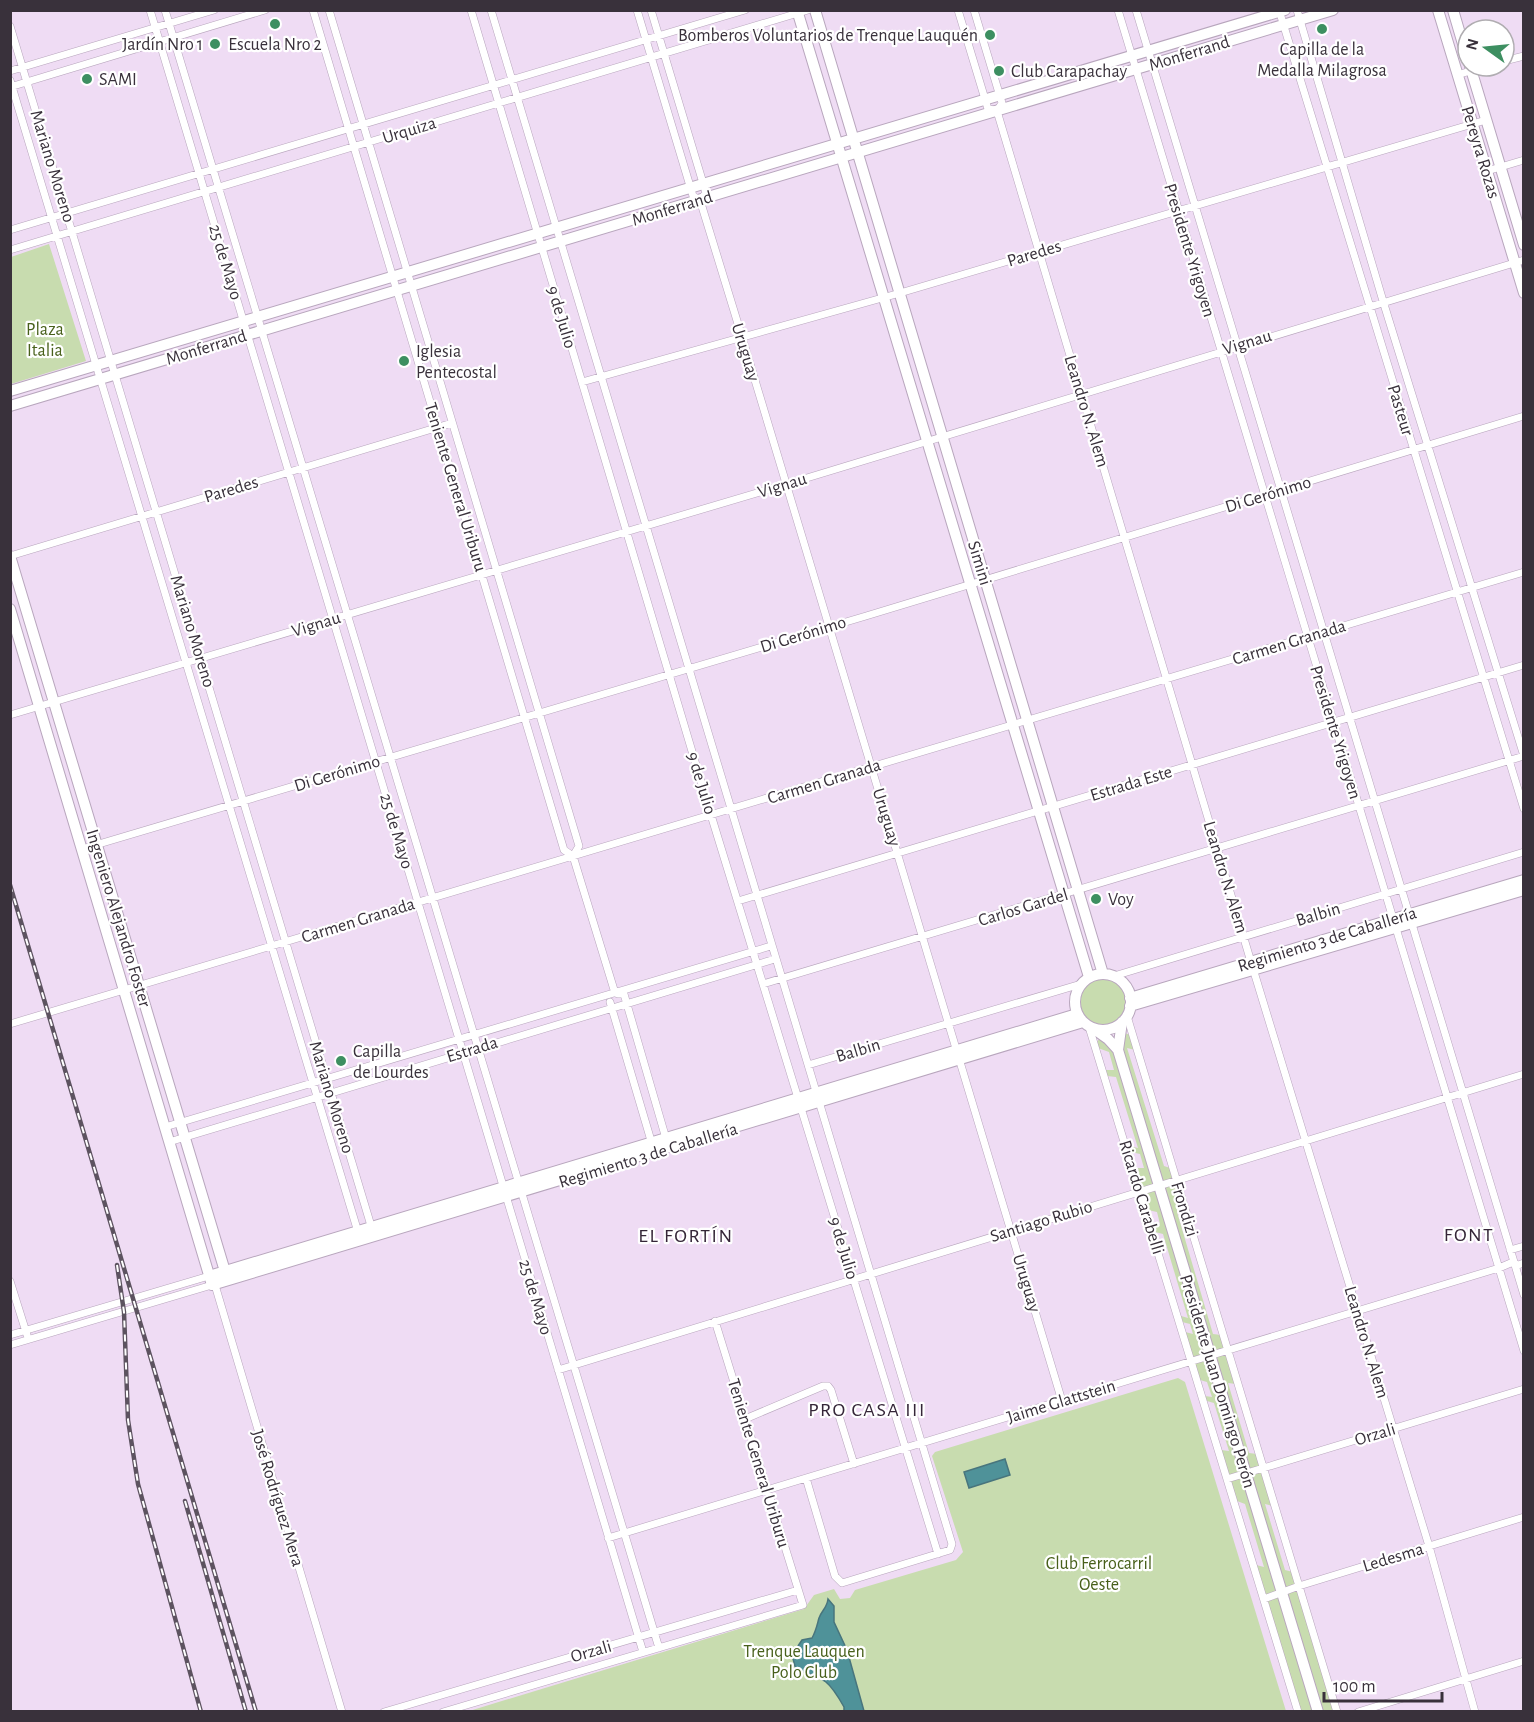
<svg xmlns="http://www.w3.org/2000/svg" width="1534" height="1722" viewBox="0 0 1534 1722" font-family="'Alegreya Sans',sans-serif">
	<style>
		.green { fill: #c8dcaf }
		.water { fill: #4f9299; stroke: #48757d; stroke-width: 1.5 }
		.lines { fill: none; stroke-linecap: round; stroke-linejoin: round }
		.street-casing { stroke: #b8a6bd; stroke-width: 8 }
		.secondary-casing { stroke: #b8a6bd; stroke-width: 12 }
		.street { stroke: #fff; stroke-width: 7 }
		.secondary { stroke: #fff; stroke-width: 10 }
		.rail-casing { stroke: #5d5360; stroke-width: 4.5 }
		.rail { stroke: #fff; stroke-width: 2; stroke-dasharray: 7; stroke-linecap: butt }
		.poi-dot { fill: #3d8f61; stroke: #fff; stroke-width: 2 }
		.labels { text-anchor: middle; stroke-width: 4.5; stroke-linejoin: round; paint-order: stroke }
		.poi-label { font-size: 18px; fill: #39313b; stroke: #fff; text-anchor: start }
		.street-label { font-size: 18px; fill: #39313b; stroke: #fff }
		.park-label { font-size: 18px; fill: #48601b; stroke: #fff }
		.neighbourhood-label { font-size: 20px; letter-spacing: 1.5px; fill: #352638; stroke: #fff }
	</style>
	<rect width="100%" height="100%" fill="#efdcf4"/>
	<path class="green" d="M49,244L86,361L11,384V257Z
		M1079 1002a24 24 0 1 1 48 0a24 24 0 1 1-48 0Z
		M1125,1033L1130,1035L1135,1050L1127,1048L1164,1166L1170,1168L1184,1213L1177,1212L1213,1334L1221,1335L1236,1384L1228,1383L1249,1453L1257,1454L1273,1506L1265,1504L1285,1570L1293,1572L1335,1711H1322L1122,1050Z
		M1099,1039H1102L1115,1052L1314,1711H1301L1256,1565L1264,1567L1245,1504L1237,1501L1221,1450L1229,1451L1214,1403L1207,1401L1205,1396L1212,1397L1207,1382L1200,1380L1185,1332L1193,1334L1190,1324L1182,1322L1181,1316L1188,1318L1163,1234L1155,1232L1152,1223L1160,1224L1157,1212L1148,1210L1135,1168H1144L1140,1154L1131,1152L1129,1146L1138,1148L1116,1077L1107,1076L1105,1070H1114L1109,1052L1098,1048L1097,1042Z
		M1178,1378L1185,1382L1286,1711L466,1712L804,1609L814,1595L834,1589L840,1599L850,1598L855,1590L956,1560L963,1552L932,1456L935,1452Z"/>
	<path class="water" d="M1005,1459L1010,1475L969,1488L964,1472Z
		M828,1599L834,1606V1622L847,1650L864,1711H844V1707C830,1682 825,1677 796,1670L792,1655L802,1640L812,1638C816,1631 817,1625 819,1618C822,1610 827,1608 828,1599Z"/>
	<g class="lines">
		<g class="street-casing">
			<path id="street" d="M150,10L643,1652
				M165,10L659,1648
				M313,10L564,850L573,856L615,993
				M329,10L579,846L573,856
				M471,10L711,815L938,1554
				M491,10L952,1544L950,1550L842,1583L835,1576L806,1478
				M637,10L693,196L700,200L742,337L1062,1401
				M651,10L706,193L702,198
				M958,10L988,109L995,110
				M974,10L1002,103L997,111L1251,962L1429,1546L1475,1712
				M1118,10L1524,1351
				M1136,10L1524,1295
				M1279,10L1524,809
				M1297,10L1383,301L1524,756
				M10,26L372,1229
				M1504,61L1524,56
				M10,71L214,10
				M1457,75L1487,66
				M10,80L358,1232
				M10,87L265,10
				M1487,171L1524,160
				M10,230L745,10
				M10,250L808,10
				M582,382L900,293L1486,120
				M10,556L452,423
				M10,715L787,484L1524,260
				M82,849L866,616L1524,416
				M738,901L1524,665
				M1114,976L1524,852
				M763,984L1524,756
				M618,994H624L667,1142
				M610,1002L652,1144
				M1127,1016L1337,1712
				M10,1024L1524,572
				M1089,1027L1298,1712
				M808,1065L1081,984
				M165,1127L771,946
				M169,1142L775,959
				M1510,1250L1524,1246
				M1515,1266L1524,1263
				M10,1281L27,1335
				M215,1285L342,1712
				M10,1335L209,1276
				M10,1345L212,1285
				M558,1370L1524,1074
				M745,1419L823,1386H828L831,1390L854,1464
				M1227,1479L1524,1389
				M608,1538L1499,1268L1513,1262
				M1264,1599L1299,1586L1524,1517
				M384,1712L798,1590
				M443,1712L803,1605L715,1321
				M1358,1712L1524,1661"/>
		</g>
		<g class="secondary-casing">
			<path id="secondary" d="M797,10L1089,977
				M815,10L1103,974
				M1438,10L1524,293
				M1453,10L1468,61
				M1470,66L1524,245
				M10,391L1285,10
				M10,406L1333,10
				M10,556L227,1278
				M10,609L212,1285L1083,1022
				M1075 1002a28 28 0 1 1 56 0a28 28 0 1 1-56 0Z
				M1130,998L1524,880
				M1130,1006L1524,890
				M1122,1022L1118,1050L1318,1712
				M1094,1029L1108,1039L1118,1050
				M209,1276L1077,1014"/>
		</g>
		<use href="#street" class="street"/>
		<use href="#secondary" class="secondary"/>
		<g class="rail-casing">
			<path id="rail" d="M10,885L256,1712
				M117,1265L124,1312L128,1420L138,1484L201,1712
				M185,1501L246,1712"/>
		</g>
		<use href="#rail" class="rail"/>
	</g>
	<g class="poi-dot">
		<circle cx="275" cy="24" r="6"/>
		<circle cx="1322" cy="29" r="6"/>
		<circle cx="990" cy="35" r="6"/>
		<circle cx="215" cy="44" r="6"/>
		<circle cx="999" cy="71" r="6"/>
		<circle cx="87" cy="79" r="6"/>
		<circle cx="404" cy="361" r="6"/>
		<circle cx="1096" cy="899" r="6"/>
		<circle cx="341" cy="1061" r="6"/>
	</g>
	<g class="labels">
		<g class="poi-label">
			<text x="978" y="41" text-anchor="end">Bomberos Voluntarios de Trenque Lauquén</text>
			<text x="203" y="50" text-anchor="end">Jardín Nro 1</text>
			<text x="275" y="50" text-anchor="middle">Escuela Nro 2</text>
			<text x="1322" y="55" text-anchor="middle">Capilla de la<tspan x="1322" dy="21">Medalla Milagrosa</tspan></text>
			<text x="1011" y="77">Club Carapachay</text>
			<text x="99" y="85">SAMI</text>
			<text x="416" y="357">Iglesia<tspan x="416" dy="21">Pentecostal</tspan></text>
			<text x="1108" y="905">Voy</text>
			<text x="353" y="1057">Capilla<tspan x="353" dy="21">de Lourdes</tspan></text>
		</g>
		<g class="street-label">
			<text transform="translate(1189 53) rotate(-17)" y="6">Monferrand</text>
			<text transform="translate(409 130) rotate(-17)" y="6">Urquiza</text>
			<text transform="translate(1481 152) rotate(73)" y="6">Pereyra Rozas</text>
			<text transform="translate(53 166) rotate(73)" y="6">Mariano Moreno</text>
			<text transform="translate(672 208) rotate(-17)" y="6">Monferrand</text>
			<text transform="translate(1190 250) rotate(73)" y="6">Presidente Yrigoyen</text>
			<text transform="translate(1034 253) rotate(-17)" y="6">Paredes</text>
			<text transform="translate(226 262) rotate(73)" y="6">25 de Mayo</text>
			<text transform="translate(562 317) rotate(73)" y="6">9 de Julio</text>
			<text transform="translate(1247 342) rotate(-17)" y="6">Vignau</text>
			<text transform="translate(206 347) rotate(-17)" y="6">Monferrand</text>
			<text transform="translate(746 352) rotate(73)" y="6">Uruguay</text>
			<text transform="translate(1401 410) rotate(73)" y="6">Pasteur</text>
			<text transform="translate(1087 411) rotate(73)" y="6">Leandro N. Alem</text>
			<text transform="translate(782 485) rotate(-17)" y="6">Vignau</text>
			<text transform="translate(456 487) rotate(73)" y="6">Teniente General Uriburu</text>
			<text transform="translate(231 489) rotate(-17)" y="6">Paredes</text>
			<text transform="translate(1268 494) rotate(-17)" y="6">Di Gerónimo</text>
			<text transform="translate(980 563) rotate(73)" y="6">Simini</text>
			<text transform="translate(316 624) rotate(-17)" y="6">Vignau</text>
			<text transform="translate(193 631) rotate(73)" y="6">Mariano Moreno</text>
			<text transform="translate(803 634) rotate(-17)" y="6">Di Gerónimo</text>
			<text transform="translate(1289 642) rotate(-17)" y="6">Carmen Granada</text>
			<text transform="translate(1336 732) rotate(73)" y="6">Presidente Yrigoyen</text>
			<text transform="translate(337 773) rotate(-17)" y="6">Di Gerónimo</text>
			<text transform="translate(824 781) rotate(-17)" y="6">Carmen Granada</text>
			<text transform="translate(702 783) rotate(73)" y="6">9 de Julio</text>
			<text transform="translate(1131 783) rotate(-17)" y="6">Estrada Este</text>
			<text transform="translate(887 817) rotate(73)" y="6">Uruguay</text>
			<text transform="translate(397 831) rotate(73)" y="6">25 de Mayo</text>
			<text transform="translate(1226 877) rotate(73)" y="6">Leandro N. Alem</text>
			<text transform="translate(1023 907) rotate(-17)" y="6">Carlos Gardel</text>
			<text transform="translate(1318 914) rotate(-17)" y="6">Balbin</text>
			<text transform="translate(119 918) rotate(73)" y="6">Ingeniero Alejandro Foster</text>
			<text transform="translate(358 920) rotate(-17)" y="6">Carmen Granada</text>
			<text transform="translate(1327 939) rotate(-17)" y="6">Regimiento 3 de Caballería</text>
			<text transform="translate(472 1049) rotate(-17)" y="6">Estrada</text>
			<text transform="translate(858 1050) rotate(-17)" y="6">Balbin</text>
			<text transform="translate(332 1097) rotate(73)" y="6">Mariano Moreno</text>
			<text transform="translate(648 1155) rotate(-17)" y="6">Regimiento 3 de Caballería</text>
			<text transform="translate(1142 1197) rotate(73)" y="6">Ricardo Carabelli</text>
			<text transform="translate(1185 1209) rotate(73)" y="6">Frondizi</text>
			<text transform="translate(1041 1221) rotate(-17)" y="6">Santiago Rubio</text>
			<text transform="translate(844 1248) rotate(73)" y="6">9 de Julio</text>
			<text transform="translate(1027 1283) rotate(73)" y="6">Uruguay</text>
			<text transform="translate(536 1297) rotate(73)" y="6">25 de Mayo</text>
			<text transform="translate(1367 1342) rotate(73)" y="6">Leandro N. Alem</text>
			<text transform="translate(1218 1381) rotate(73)" y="6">Presidente Juan Domingo Perón</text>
			<text transform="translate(1061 1401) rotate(-17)" y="6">Jaime Glattstein</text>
			<text transform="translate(1375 1434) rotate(-17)" y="6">Orzali</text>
			<text transform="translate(759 1463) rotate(73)" y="6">Teniente General Uriburu</text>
			<text transform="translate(278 1498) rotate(73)" y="6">José Rodríguez Mera</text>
			<text transform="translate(1393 1557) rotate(-17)" y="6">Ledesma</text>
			<text transform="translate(591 1651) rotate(-16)" y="6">Orzali</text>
		</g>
		<g class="park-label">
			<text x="45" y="335">Plaza<tspan x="45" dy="21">Italia</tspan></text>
			<text x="1099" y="1569">Club Ferrocarril<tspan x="1099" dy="21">Oeste</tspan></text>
			<text x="804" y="1657">Trenque Lauquen<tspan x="804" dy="21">Polo Club</tspan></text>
		</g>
		<g class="neighbourhood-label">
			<text x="1469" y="1241">FONT</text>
			<text x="686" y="1242">EL FORTÍN</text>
			<text x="867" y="1416">PRO CASA III</text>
		</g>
	</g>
	<rect width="1534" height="1722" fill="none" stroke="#39313b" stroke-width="24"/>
	<g transform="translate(1486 48) rotate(285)"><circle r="28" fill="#ffffff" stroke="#b0adb1" stroke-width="1.5"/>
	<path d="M0-4.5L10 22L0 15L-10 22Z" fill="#3d8f61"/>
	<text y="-9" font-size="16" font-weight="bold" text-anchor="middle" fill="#39313b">N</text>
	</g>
	<path d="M1324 1692v9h118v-9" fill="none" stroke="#39313b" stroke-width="3"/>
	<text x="1333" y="1692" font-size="18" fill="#39313b" stroke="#ffffff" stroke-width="4.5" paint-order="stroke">100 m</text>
</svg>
